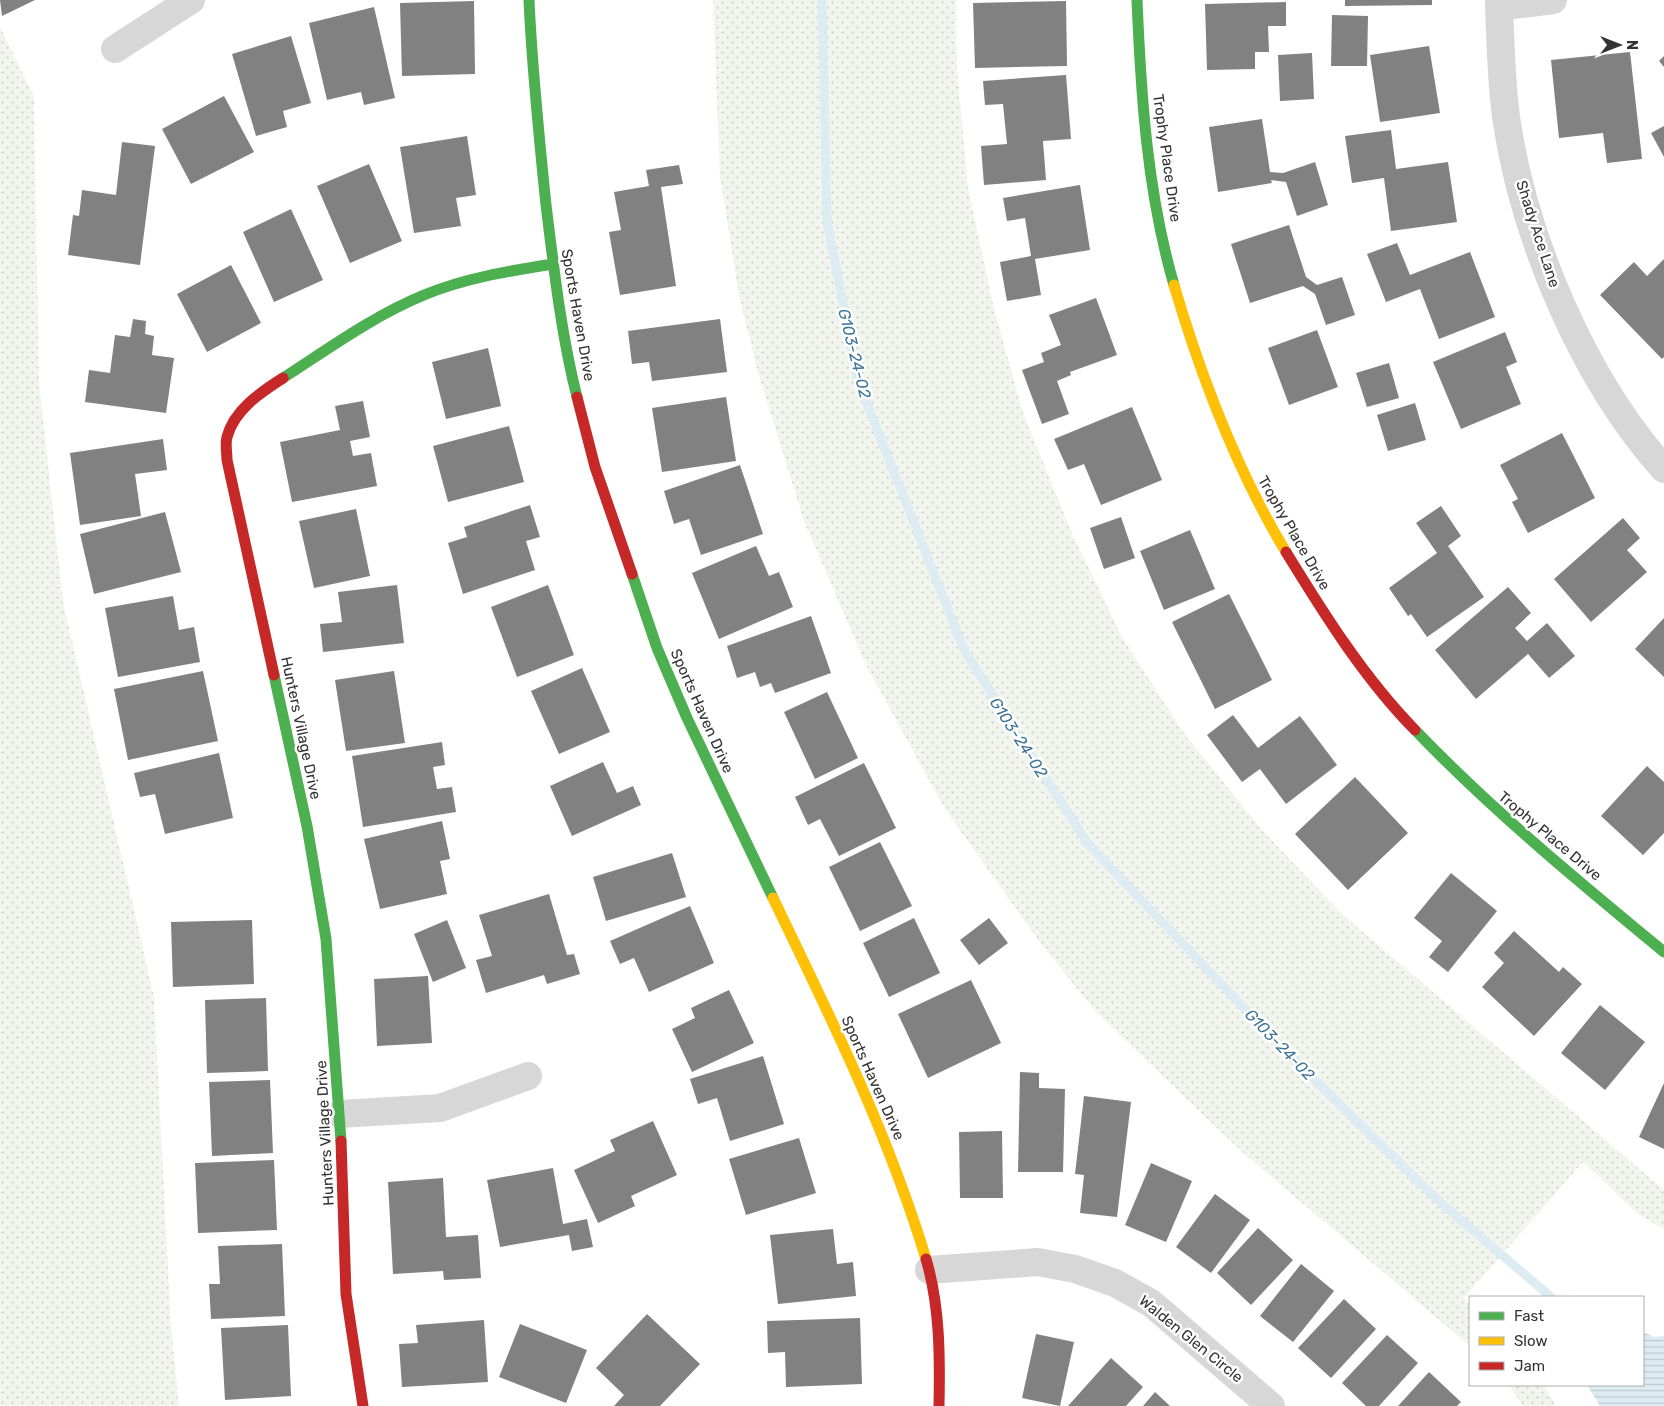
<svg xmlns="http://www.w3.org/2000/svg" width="1664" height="1406" viewBox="0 0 1664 1406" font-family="Rubik,sans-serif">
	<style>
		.grass { fill: url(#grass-dots) }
		.water { fill: url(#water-rules) }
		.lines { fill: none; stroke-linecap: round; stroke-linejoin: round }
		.stream { stroke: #ddebf3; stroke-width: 9 }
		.building { fill: #818181 }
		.street { stroke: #d7d7d7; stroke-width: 28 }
		.fast { stroke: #4caf50; stroke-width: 11 }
		.slow { stroke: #ffc107; stroke-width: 11 }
		.jam { stroke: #c62828; stroke-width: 11 }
		.labels { text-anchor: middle; stroke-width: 5; stroke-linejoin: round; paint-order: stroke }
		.street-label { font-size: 15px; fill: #333; stroke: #fff }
		.water-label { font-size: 16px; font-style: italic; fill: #3f7597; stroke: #fff }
	</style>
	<defs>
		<pattern id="grass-dots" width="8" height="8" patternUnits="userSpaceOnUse" patternTransform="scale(1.25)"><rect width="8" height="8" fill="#f1f5ed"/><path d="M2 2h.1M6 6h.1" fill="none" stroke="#cfd2cc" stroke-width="1.8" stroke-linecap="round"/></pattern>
		<pattern id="water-rules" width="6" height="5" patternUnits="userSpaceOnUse" patternTransform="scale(1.25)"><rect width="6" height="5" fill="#ddebf3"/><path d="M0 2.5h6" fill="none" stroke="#becad1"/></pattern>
	</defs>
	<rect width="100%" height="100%" fill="#fff"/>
	<path class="grass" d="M713,0H956L957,69L968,187L992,300L1022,410L1070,529L1122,637L1183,732L1262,830L1342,914L1664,1190V1229L1638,1214L1583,1162L1464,1298L1470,1305V1346L1241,1151L1095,1011L1041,944L945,809L867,667L804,521L758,372L739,296L720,176Z
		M0,27L34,97L39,382L63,602L154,997L171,1328L179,1406H0Z
		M1509,1385H1544L1556,1406H1523Z"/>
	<path class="water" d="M1643,1332L1655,1337L1664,1336V1406H1600L1587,1385H1643Z"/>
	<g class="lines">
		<path class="stream" d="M822,0L827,222L859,383L964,650L1088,844L1289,1055L1441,1203L1551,1297"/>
	</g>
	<path class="building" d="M0,0H35L2,16Z
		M1345,0H1432V5L1345,6Z
		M474,1L475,74L402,76L400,3Z
		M1066,1L1067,66L975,68L973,3Z
		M1286,2V26H1268L1269,52H1255V69L1207,70L1205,4Z
		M374,7L395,98L364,105L361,92L327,100L309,23Z
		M1332,15L1368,16L1367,66H1331Z
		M291,36L311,103L283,111L287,127L256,136L232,54Z
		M1429,46L1440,113L1380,122L1370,55Z
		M1630,52L1642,159L1607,163L1603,133L1559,138L1551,60Z
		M1312,53L1314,99L1280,101L1278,55Z
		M1664,56V67L1659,61Z
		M1066,75L1071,139L1043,141L1046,180L984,185L981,146L1007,144L1003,104L985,105L983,81Z
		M224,96L254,152L191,184L162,129Z
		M1262,119L1270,172L1283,173L1315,162L1328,205L1297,216L1286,182L1271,180L1272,183L1218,192L1209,127Z
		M1664,126V157L1651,133Z
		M1391,130L1396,169L1448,162L1457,222L1391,231L1384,178L1352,183L1345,136Z
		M467,136L476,195L456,198L461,226L414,233L400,147Z
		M122,142L155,146L140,265L68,255L73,215L79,216L82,190L116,195Z
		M369,164L402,241L350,263L317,186Z
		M679,165L683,184L661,187L676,286L620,295L609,232L621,230L614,192L649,186L646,170Z
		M1080,185L1090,250L1035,259L1041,295L1007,301L1000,262L1031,256L1025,218L1007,221L1003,198Z
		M291,209L323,280L274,302L243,232Z
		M1289,225L1306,277L1317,285L1342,277L1355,315L1326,325L1315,294L1303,286L1250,303L1231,244Z
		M1397,243L1410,275L1470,252L1495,317L1439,339L1420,289L1386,302L1367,254Z
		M1664,259V357L1662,359L1600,295L1634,262L1647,276Z
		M231,265L261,323L207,352L177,294Z
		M1096,298L1117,355L1070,372L1071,375L1057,381L1069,414L1042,424L1022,370L1044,362L1041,353L1061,345L1049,315Z
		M133,319L146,321L145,334L154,336L152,355L174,358L166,413L85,402L89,370L110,373L115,335L130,337Z
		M720,319L727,372L652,381L649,362L632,364L628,331Z
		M1317,330L1338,387L1289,405L1268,348Z
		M1505,332L1517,362L1506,367L1521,404L1461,429L1433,362Z
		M488,348L501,406L446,419L432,362Z
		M1389,363L1399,398L1367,407L1356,373Z
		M726,397L736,461L662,472L652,408Z
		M363,401L370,437L350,441L353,456L371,453L377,486L292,502L280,442L340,430L335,406Z
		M1415,403L1426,440L1388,451L1377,415Z
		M1132,407L1162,480L1101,505L1084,464L1068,470L1054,439Z
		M509,426L524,482L448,502L433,446Z
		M1562,433L1595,498L1528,533L1512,502L1518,499L1500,465Z
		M163,439L167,470L135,474L141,516L80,525L70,453Z
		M740,465L763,534L701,555L689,519L674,524L664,491Z
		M530,505L540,537L526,541L535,570L463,594L448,543L467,537L464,527Z
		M1441,506L1461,536L1448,546L1484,597L1427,637L1411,614L1408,616L1389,588L1437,553L1416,523Z
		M356,509L370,576L314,588L299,521Z
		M165,512L181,572L94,594L80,534Z
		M1121,517L1135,558L1104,569L1090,528Z
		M1623,518L1640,538L1627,550L1647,572L1591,622L1554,579Z
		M1190,530L1215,589L1164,610L1140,551Z
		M756,546L769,576L779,572L793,607L719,639L692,573Z
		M397,585L404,643L323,652L320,624L342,622L338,592Z
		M548,585L574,655L517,677L491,607Z
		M1508,587L1531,613L1515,628L1527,641L1547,623L1575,656L1549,678L1528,654L1476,699L1435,650Z
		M1229,594L1272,680L1215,709L1172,622Z
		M173,596L179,630L194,627L200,662L118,677L105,608Z
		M811,616L831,673L775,693L771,683L760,687L755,672L737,678L727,646Z
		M1664,618V677L1635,649Z
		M582,668L610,732L559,754L531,691Z
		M203,671L218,741L128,760L114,689Z
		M394,671L405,743L346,751L335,680Z
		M827,692L858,758L815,779L784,712Z
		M1233,715L1258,748L1300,716L1337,765L1286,804L1260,769L1242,782L1207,735Z
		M442,742L445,765L433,767L437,789L452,787L456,812L363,827L352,756Z
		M219,753L233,818L165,834L155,794L140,797L134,773Z
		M603,762L617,793L633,786L641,805L572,836L550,786Z
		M864,763L896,828L839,856L820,819L808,825L795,797Z
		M1647,766L1664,782V833L1643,855L1601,816Z
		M1355,777L1408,833L1348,890L1295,834Z
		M442,821L450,859L440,861L447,894L380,909L364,839Z
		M880,842L912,906L860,931L829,867Z
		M672,853L686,897L606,921L593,877Z
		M1451,873L1497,911L1448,972L1429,957L1442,941L1414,918Z
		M549,894L567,955L574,954L580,974L547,984L544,975L486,993L476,960L492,956L479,915Z
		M690,906L714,963L649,992L634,958L620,964L610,941Z
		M914,918L940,973L889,997L863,943Z
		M989,918L1008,943L979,965L960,940Z
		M252,920L254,984L173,987L171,922Z
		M447,920L466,968L433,982L414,934Z
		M1514,931L1559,972L1563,967L1582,984L1534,1036L1482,987L1504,963L1494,953Z
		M428,976L432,1043L377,1046L374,979Z
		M971,980L1001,1043L928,1078L898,1014Z
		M729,990L754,1043L692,1072L672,1029L695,1018L691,1008Z
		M266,998L268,1071L207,1073L205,1000Z
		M1600,1005L1645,1042L1605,1090L1561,1053Z
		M763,1056L784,1124L730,1141L717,1098L698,1104L690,1079Z
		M1020,1072L1039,1073V1088L1065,1089L1063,1172H1018Z
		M270,1080L273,1153L212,1156L209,1082Z
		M1664,1083V1149L1639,1137Z
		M1084,1096L1131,1102L1117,1217L1080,1213L1084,1175L1075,1174Z
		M653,1121L677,1175L631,1196L635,1206L598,1223L574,1170L615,1151L610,1140Z
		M1002,1131L1003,1198H960L959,1132Z
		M799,1138L816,1193L746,1215L729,1159Z
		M274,1160L277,1230L198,1233L195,1163Z
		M1151,1163L1192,1181L1166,1242L1125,1225Z
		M553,1168L563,1224L587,1219L593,1247L572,1251L569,1235L500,1247L487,1180Z
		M443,1178L446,1237L478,1235L481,1278L444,1280L443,1271L393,1274L388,1182Z
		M1215,1194L1250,1220L1211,1273L1176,1247Z
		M1258,1228L1293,1260L1251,1305L1217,1273Z
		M833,1229L837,1264L853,1262L856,1296L778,1304L770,1235Z
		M282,1244L285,1316L211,1319L209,1284H220L218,1246Z
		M1301,1264L1334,1291L1293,1342L1260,1316Z
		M1344,1299L1376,1329L1331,1378L1298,1348Z
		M647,1314L700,1364L660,1406H614L624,1395L596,1368Z
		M860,1318L862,1384L786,1387L785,1352L768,1353L767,1321Z
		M484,1320L488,1382L402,1387L399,1344L418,1343L416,1325Z
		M520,1324L587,1350L566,1403L499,1377Z
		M288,1325L291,1396L225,1400L221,1328Z
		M1036,1334L1074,1342L1060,1406L1022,1398Z
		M1387,1335L1418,1363L1379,1406H1366L1342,1383Z
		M1111,1358L1143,1387L1126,1406H1068Z
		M1429,1372L1461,1402L1457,1406H1398Z
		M1155,1392L1170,1406H1143Z"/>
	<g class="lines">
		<path class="street" d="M1499,0C1500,39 1501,78 1506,117C1523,236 1583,379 1664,469
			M1499,7L1553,0
			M115,49L191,0
			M340,1114L440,1108L528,1076
			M929,1270L1038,1262L1075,1269L1115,1283L1151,1303L1271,1406"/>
		<path class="fast" d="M529,0C532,69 539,137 546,205C554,269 561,334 577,397
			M1137,0C1141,96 1147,192 1174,285
			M283,378C328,349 373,316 424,295C465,278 509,271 553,264
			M632,574L657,648L687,718L773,898
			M274,675L307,826L326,939L341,1141
			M1415,730C1493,811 1578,881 1664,952"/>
		<path class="slow" d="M1174,285C1201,377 1236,469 1286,552
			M773,898C830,1016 888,1133 926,1259"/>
		<path class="jam" d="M577,397L595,467L632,574
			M1286,552C1324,614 1364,678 1415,730
			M274,675L227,460C227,452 225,444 227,437C234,410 261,392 283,378
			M341,1141L346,1294L363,1406
			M926,1259C940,1306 940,1357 939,1406"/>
	</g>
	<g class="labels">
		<g class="street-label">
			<text transform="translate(1167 158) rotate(82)" y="5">Trophy Place Drive</text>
			<text transform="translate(1538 234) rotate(72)" y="5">Shady Ace Lane</text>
			<text transform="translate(578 315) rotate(80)" y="5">Sports Haven Drive</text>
			<text transform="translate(1294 533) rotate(60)" y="5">Trophy Place Drive</text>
			<text transform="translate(702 711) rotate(66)" y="5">Sports Haven Drive</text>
			<text transform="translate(301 728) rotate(78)" y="5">Hunters Village Drive</text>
			<text transform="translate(1550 836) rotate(40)" y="5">Trophy Place Drive</text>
			<text transform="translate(873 1078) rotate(66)" y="5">Sports Haven Drive</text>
			<text transform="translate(325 1133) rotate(-93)" y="5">Hunters Village Drive</text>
			<text transform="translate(1191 1339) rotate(39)" y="5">Walden Glen Circle</text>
		</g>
		<g class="water-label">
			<text transform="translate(855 353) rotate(76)" y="6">G103-24-02</text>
			<text transform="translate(1019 737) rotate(57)" y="6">G103-24-02</text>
			<text transform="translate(1280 1044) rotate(46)" y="6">G103-24-02</text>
		</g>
	</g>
	<rect x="1469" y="1296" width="175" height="90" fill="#ffffff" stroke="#adadad"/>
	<rect x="1479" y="1312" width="25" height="8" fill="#4caf50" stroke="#adadad"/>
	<text x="1514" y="1321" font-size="15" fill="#333333">Fast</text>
	<rect x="1479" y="1337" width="25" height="8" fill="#ffc107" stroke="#adadad"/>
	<text x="1514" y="1346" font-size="15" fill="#333333">Slow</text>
	<rect x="1479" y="1362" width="25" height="8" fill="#c62828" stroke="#adadad"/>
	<text x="1514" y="1371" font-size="15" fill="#333333">Jam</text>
	<g transform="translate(1619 45) rotate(90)" stroke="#ffffff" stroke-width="4" paint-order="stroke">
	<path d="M0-4L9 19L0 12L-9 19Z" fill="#333333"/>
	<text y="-8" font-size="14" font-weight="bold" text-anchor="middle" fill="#333333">N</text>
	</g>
</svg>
